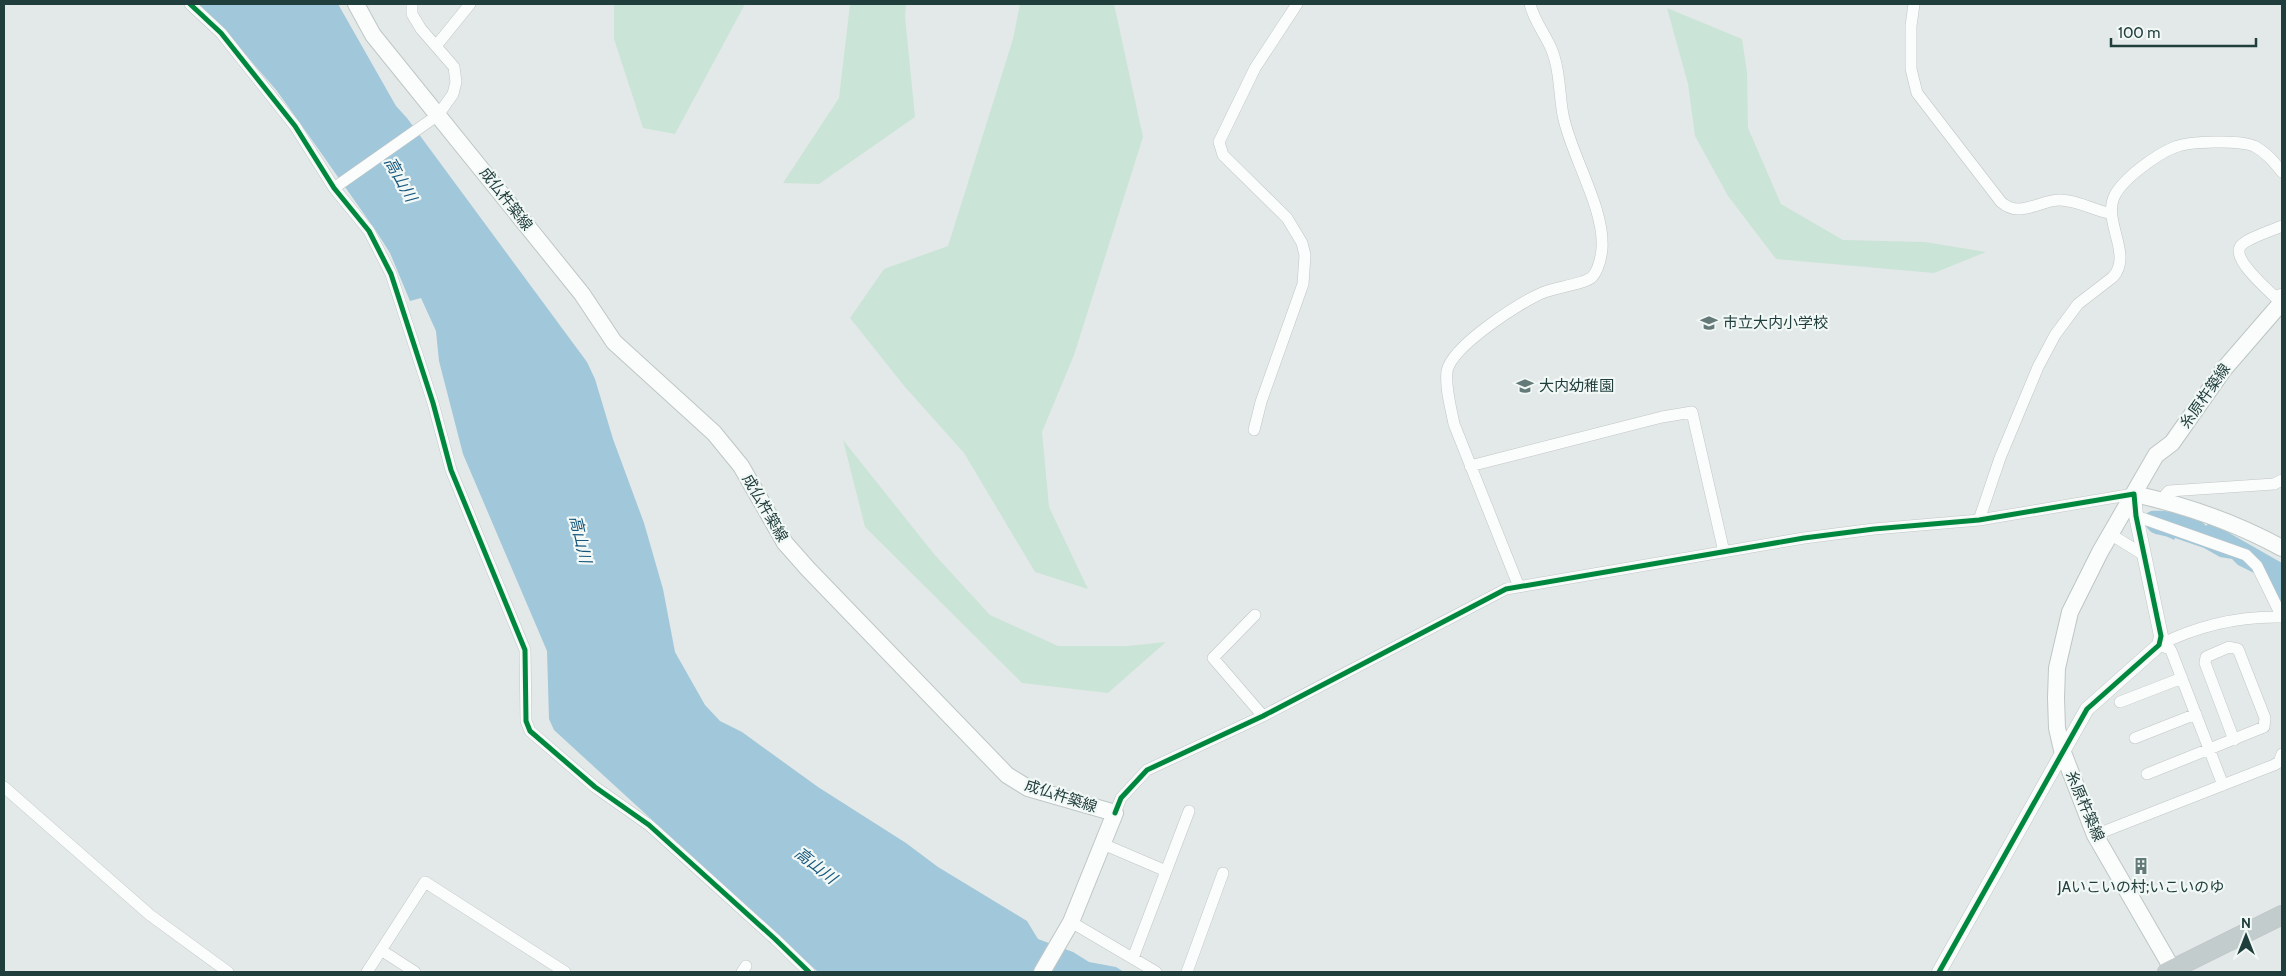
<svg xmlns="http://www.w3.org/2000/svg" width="2286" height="976" viewBox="0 0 2286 976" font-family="Cabin,'Noto Sans JP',sans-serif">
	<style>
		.green { fill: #cbe4d8 }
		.water { fill: #a1c7db }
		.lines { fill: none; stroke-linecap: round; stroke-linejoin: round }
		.minor-casing { stroke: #c0c6c5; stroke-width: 12 }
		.tertiary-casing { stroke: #c0c6c5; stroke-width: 15 }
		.secondary-casing { stroke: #bec7c5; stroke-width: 18 }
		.trunk-casing { stroke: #bbc5c5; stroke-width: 20 }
		.minor { stroke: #fbfcfc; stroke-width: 11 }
		.tertiary { stroke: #fbfcfc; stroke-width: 14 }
		.secondary { stroke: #fbfcfc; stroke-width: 16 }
		.trunk { stroke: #c3cccc; stroke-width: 19 }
		.cycleway-casing { stroke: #f1f8f6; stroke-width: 8 }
		.cycleway { stroke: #00873e; stroke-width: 5 }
		.labels { text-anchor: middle; stroke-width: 4.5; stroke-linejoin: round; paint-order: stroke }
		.street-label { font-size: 15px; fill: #203e3c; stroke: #f1f8f6 }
		.poi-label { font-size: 15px; fill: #203e3c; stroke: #f1f8f6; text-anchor: start }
		.water-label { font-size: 16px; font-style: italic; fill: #17577d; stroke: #f1f8f6 }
	</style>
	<rect width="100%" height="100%" fill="#e3e9e8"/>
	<path class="green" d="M614,4H745L675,134L643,128L614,39Z
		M850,4H906L905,17L915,117L819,184L783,183L839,98Z
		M1020,4H1114L1143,137L1074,355L1042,432L1049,507L1088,589L1035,572L964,453L905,387L850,318L884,269L948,246L1013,39Z
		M1667,8L1742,39L1747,72L1748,128L1781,204L1843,240L1925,242L1986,252L1934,273L1776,259L1728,196L1695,136L1688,84Z
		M843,440L934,554L990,615L1058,646H1127L1166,642L1108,693L1022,683L865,527Z"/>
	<path class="water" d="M197,4H338L396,106L407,118L587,362L595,379L613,439L644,523L663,589L675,652L705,705L720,721L742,732L818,787L906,843L938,867L1027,921L1038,939L1073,952L1089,962L1116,967L1124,972H818L554,730L549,719L547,651L463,454L439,361L436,331L421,298L410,301L390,253L376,231L307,133L277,91L245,54Z
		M2151,511C2166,510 2196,513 2206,526L2210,522L2282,563V608L2256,574L2238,565L2232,559L2220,557L2204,548L2175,538L2174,540C2160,531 2151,540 2143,520L2147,518V513Z"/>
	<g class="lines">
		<g class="minor-casing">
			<path id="minor" d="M190,4L221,33L295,126L334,188L369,231L391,274L433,403L451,470L525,650L526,721L530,731L595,787L649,825L775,939L809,972
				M1914,4L1911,26V69L1917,93L2001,202C2020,219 2039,200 2060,200C2077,200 2093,210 2109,213
				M436,46L470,4
				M334,188L438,115L453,94L456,82L454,67L421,29L412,14V4
				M2282,226C2273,230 2244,239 2240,247C2233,260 2266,288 2275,297L2282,294
				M1254,430L1261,402L1303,284L1305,255L1302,243L1287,218L1223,155L1219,142L1255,68L1297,4
				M1470,466L1662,417L1692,412L1724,552
				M2161,500L2169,491L2274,484L2282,480
				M2136,516L2246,555L2257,566L2282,617
				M1979,520L2000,458L2038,367L2055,335L2078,304L2113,277C2133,255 2103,222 2114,197C2122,179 2157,154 2175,147C2191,141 2239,140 2254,146C2266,152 2274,162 2282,172
				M2110,534L2144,555
				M1519,587L1454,424C1451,408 1445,388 1447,371C1452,346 1519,303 1542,293C1553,288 1585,284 1592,277C1598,271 1601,257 1602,249C1605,208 1571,156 1563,115C1559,93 1560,69 1551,48C1544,32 1534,21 1530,4
				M1255,615L1213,658L1263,716
				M2159,645L2170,649L2172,653L2223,785
				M2159,645C2197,626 2240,616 2282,617
				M2120,702L2182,678
				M2135,738L2196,714
				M2147,774L2264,727L2265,718L2238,649L2229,647L2206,657L2205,663L2234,740
				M4,787L150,915L228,972
				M1115,813L1121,798L1147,770L1263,716L1506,589L1804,538L1874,529L1979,520L2134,494
				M2095,835L2274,765L2279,762L2282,754
				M1103,844L1166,871
				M1071,922L1156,972
				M381,950L415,972
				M1133,958L1189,811
				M367,972L425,882L565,972
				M742,972L746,966
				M1187,972L1223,873"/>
		</g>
		<g class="tertiary-casing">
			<path id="tertiary" d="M1939,972L2087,709L2159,645L2161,636L2136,516L2134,494"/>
		</g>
		<g class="secondary-casing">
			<path id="secondary" d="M356,4L373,35L582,294L614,342L714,433L741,466L785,543L808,569L1007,775L1028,788L1115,813L1071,922L1042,972
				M2134,494C2185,505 2236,523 2282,548
				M2173,970L2095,835L2062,750L2057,728L2056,698L2057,668L2070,612L2100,552L2156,455L2172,443L2224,369L2282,302"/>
		</g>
		<g class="trunk-casing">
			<path id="trunk" d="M2167,972L2282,915"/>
		</g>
		<use href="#minor" class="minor"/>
		<use href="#tertiary" class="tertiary"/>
		<use href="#secondary" class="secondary"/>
		<use href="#trunk" class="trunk"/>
		<g class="cycleway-casing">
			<path id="cycleway" d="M190,4L221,33L295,126L334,188L369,231L391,274L433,403L451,470L525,650L526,721L530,731L595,787L649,825L775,939L809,972
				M1115,813L1121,798L1147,770L1263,716L1506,589L1804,538L1874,529L1979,520L2134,494L2136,516L2161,636L2159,645L2087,709L1939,972"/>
		</g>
		<use href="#cycleway" class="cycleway"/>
	</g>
	<defs>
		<g id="school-bare" transform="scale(1.35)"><path d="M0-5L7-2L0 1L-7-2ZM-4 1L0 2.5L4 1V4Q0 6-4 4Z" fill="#647a78" stroke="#f1f8f6" stroke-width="2.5" paint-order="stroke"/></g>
		<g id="building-bare" transform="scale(1.35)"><path d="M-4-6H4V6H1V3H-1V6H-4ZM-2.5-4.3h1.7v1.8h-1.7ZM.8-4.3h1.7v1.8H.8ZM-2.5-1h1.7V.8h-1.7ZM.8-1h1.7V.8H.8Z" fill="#647a78" stroke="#f1f8f6" stroke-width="2.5" paint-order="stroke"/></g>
	</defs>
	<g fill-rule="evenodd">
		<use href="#school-bare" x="1709" y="323"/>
		<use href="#school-bare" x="1525" y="386"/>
		<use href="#building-bare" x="2141" y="866"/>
	</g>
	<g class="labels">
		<g class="street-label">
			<text transform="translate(506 199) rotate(52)" y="5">成仏杵築線</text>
			<text transform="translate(2205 396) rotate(-55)" y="5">糸原杵築線</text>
			<text transform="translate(765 508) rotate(60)" y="5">成仏杵築線</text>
			<text transform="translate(1061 796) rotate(18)" y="5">成仏杵築線</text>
			<text transform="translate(2085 806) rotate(67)" y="5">糸原杵築線</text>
		</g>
		<g class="poi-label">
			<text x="1723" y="328">市立大内小学校</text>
			<text x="1539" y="391">大内幼稚園</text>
			<text x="2141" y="892" text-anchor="middle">JAいこいの村;いこいのゆ</text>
		</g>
		<g class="water-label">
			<text transform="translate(401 179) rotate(61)" y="6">高山川</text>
			<text transform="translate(581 539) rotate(77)" y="6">高山川</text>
			<text transform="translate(816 865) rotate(38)" y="6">高山川</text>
		</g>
	</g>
	<rect width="2286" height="976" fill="none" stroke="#203e3c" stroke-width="10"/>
	<g transform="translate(2246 936)" stroke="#f1f8f6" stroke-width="4" paint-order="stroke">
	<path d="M0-4L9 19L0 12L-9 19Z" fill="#203e3c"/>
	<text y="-8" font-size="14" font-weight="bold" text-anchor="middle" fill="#203e3c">N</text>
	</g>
	<path d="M2111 38v8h145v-8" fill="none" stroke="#203e3c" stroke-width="2.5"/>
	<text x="2118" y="38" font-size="15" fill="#203e3c" stroke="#f1f8f6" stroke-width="4" paint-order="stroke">100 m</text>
</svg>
